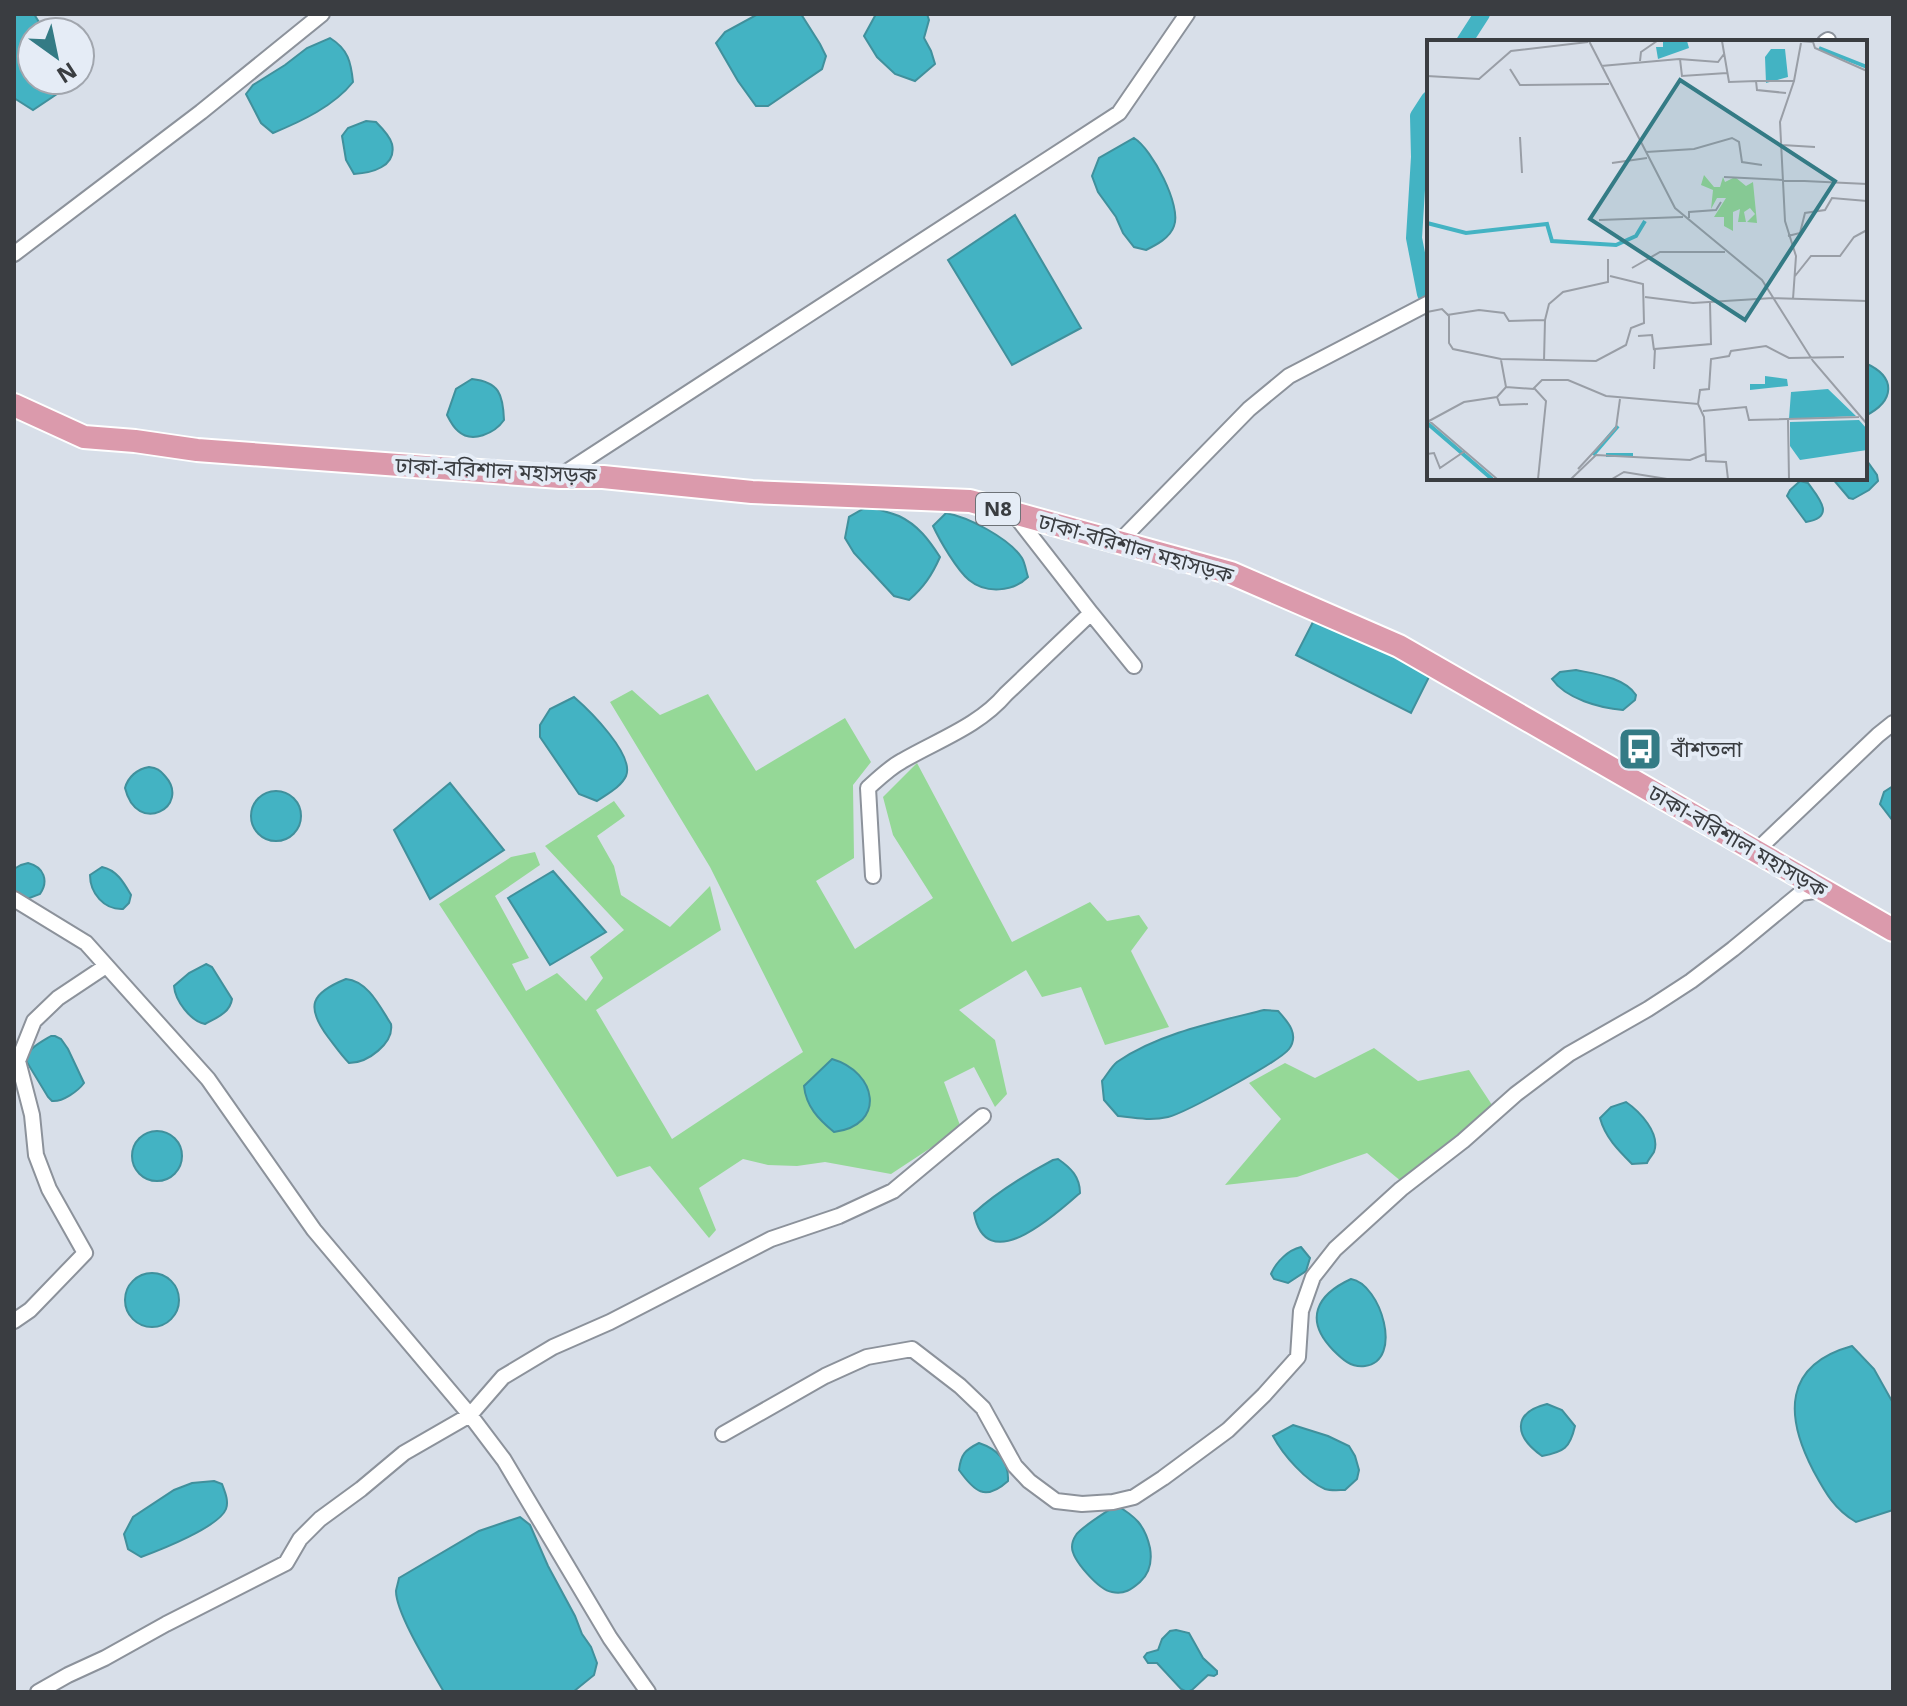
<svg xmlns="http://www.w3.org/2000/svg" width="1907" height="1706" viewBox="0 0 1907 1706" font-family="Georgia,'Noto Sans Bengali',serif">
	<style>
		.green { fill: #95d897 }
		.water { fill: #43b3c3; stroke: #40909c; stroke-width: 2 }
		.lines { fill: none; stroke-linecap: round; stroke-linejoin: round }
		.canal { stroke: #43b3c3; stroke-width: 16 }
		.minor-casing { stroke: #8c929b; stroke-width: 18 }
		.trunk-casing { stroke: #fff; stroke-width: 26 }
		.minor { stroke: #fff; stroke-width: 14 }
		.trunk { stroke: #db9aac; stroke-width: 22 }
		.labels { text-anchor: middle; stroke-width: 8; stroke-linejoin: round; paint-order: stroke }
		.shield { fill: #e5ecf6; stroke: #6d7277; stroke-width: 2 }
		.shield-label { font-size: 20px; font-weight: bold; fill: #3a3d41 }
		.street-label { font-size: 22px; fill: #3a3d41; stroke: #e5ecf6 }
		.poi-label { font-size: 22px; fill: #3a3d41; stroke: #e5ecf6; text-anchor: start }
		.inset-river { fill: none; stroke: #43b3c3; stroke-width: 4 }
		.inset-road { fill: none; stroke: #999ea6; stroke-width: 2 }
		.view { fill: #347b85; fill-opacity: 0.15; stroke: #347b85; stroke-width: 4 }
		.inset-edge { fill: none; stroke: #3a3d41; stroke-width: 4 }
	</style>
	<rect width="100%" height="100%" fill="#d8dfe9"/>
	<path class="green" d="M632,690L660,715L708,694L756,771L845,718L871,762L853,785L854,858L816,881L855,949L933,898L893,835L883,797L917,763L1012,942L1090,902L1107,921L1139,915L1148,928L1131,951L1169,1027L1105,1045L1081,987L1042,997L1026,970L959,1010L995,1040L1007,1094L995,1107L974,1067L944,1082L961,1128L891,1174L825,1162L797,1166L768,1165L743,1159L699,1188L716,1230L709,1238L650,1166L617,1177L439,904L511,857L535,852L540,865L495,896L529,958L512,964L526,991L557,973L586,1001L603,978L590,957L624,930L545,846L614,801L625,816L597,836L614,866L621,895L670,927L710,886L721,930L596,1010L672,1139L803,1052L710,867L610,702Z
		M1374,1048L1418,1081L1469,1070L1494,1108L1402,1182L1367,1153L1297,1177L1225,1185L1281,1119L1249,1083L1285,1063L1315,1078Z"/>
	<path class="water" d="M14,14H34L45,32H32V80H70L72,84L33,110L14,98Z
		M758,14H801L820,44L826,56L822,69L768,106H756L738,81L716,43L725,32Z
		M876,14H927L929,20L924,38L931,51L935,64L915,81L895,74L877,57L864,36Z
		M330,38C348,49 351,62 353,82C334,106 302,121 273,133L261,123L246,94L253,85L285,65L307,48Z
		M366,121L376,122C382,128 390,136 392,144C397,167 371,173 354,174L346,160L342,136L348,128Z
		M1134,138C1152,149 1182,206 1174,226C1170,238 1156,245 1146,250L1134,247L1123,233L1116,217L1098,192L1092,176L1099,158Z
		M1015,215L1081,328L1012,365L948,260Z
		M1865,363C1897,377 1895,401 1865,416Z
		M472,379C499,382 503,394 504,420C495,433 472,444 458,431C453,427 450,421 447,415L456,389Z
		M1865,458L1877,475L1878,481L1869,490L1853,499L1849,498L1832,478H1865Z
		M1800,481L1808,483C1818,497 1837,517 1806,522L1787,496L1790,490Z
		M868,506C878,510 889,512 899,516C918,525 929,540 940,557C932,575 924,587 909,600L894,596L854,553L845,538L849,517Z
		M946,513C968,517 1009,538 1022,558C1025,563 1026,571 1028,577C1013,592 986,594 969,580C957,570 940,541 933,526Z
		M1316,616L1431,673L1411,713L1296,655Z
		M1576,670C1595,674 1624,677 1636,695L1635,700L1623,710C1600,708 1566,699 1552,679L1560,672Z
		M574,697C589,710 635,755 626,776C621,787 607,794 597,801L579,794L540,737V725L550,709Z
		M149,767C157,768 160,770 165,776C192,806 137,837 125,788C128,777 137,769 149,767Z
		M450,783L504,850L430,899L394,830Z
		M1893,786V821L1880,804L1884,792Z
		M251 816a25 25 0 1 1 50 0a25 25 0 1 1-50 0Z
		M28,863C44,867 49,881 40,894L27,899L14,894V869L21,865Z
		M102,867C117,870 124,883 131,895L129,903L123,909C104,910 90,893 90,875Z
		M553,871L606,932L550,965L508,898Z
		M206,964L212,967L232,999C230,1013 216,1018 205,1024C190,1021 175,1000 174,986L189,973Z
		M346,979C368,981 380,1007 391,1024C394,1043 368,1063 349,1063C341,1055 335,1046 328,1037C305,1006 311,993 346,979Z
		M1264,1010L1278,1011C1287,1021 1300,1034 1289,1049C1280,1061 1185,1113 1168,1117C1151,1121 1135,1118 1118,1116L1104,1100L1102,1081C1107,1075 1111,1067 1117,1062C1159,1033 1216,1022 1264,1010Z
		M51,1036H55L61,1039L68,1049L84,1083C78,1091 63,1102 52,1101L48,1097L25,1059C29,1048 41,1042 51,1036Z
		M832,1059C877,1072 887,1125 834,1132C818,1119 806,1106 804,1086Z
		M1626,1102C1639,1111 1661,1133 1654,1152C1653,1154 1648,1160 1647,1163L1632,1164C1618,1150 1605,1137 1600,1118L1611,1107Z
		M132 1156a25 25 0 1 1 50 0a25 25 0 1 1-50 0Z
		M1058,1159C1071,1168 1080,1177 1080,1193C1054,1216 986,1278 974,1213C997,1192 1025,1175 1053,1160Z
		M1301,1247L1310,1258L1306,1271L1288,1283L1274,1279L1271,1274C1276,1262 1288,1250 1301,1247Z
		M125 1300a27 27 0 1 1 54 0a27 27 0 1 1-54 0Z
		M1351,1279C1381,1284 1404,1361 1365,1366C1351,1368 1342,1359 1333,1350C1304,1320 1316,1295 1351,1279Z
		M1852,1346L1874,1369L1893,1403V1510L1856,1522C1834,1509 1825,1492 1813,1470C1785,1416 1783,1365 1852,1346Z
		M1547,1404L1562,1410L1575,1426C1570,1448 1564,1452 1542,1456C1515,1437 1511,1413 1547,1404Z
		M1293,1425L1328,1436L1349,1446L1355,1456L1359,1470L1357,1479L1345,1490C1339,1490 1331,1491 1325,1489C1306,1481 1283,1455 1273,1436Z
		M979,1443C997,1449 1009,1461 1008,1481C985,1502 974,1491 959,1470C961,1454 965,1450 979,1443Z
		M214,1481L222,1484C225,1492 229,1501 226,1509C219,1527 160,1550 141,1557L128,1549L124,1534L133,1517L174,1490L192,1483Z
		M1116,1505C1135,1516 1145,1525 1150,1548C1152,1560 1150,1573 1140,1582C1132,1589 1124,1595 1112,1592C1099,1590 1072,1560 1072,1547C1072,1543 1074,1538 1076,1535C1081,1527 1107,1512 1116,1505Z
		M520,1517L530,1525L548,1566L575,1616L582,1634L591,1647L597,1663L594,1675L573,1692H444C432,1671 396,1614 396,1591C396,1590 399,1579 399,1578L479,1531Z
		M1176,1630L1189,1633L1203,1658L1217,1671V1674L1214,1676L1208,1675L1192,1690L1187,1692L1181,1689L1157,1663H1148L1144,1657L1147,1653L1158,1650L1162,1639L1170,1631Z"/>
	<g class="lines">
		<path class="canal" d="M1464,42L1482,14
			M1425,294L1414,238L1419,157L1418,116L1429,99"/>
		<g class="minor-casing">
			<path id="minor" d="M1825,42L1828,40
				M14,254L201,112L322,14
				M560,476L1119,113L1187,14
				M1119,542L1249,409L1289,376L1429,303
				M1091,613L1134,666
				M1755,852L1878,735L1893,723
				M873,876L868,788C878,779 889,768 902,761C938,740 979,726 1006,694L1091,613L1014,514
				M14,899L86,943L208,1079L314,1230L470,1415L504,1460L610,1638L648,1692
				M14,1321L30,1310L85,1253L49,1189L36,1155L32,1115L18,1061L34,1021L58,998L106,966
				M723,1434L825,1376L867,1357L912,1349L960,1386L983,1408L1015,1466L1029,1481L1056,1501L1082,1504L1113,1502L1134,1497L1163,1478L1228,1430L1264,1395L1298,1357L1301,1311L1313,1277L1335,1249L1401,1189L1463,1141L1516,1094L1569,1054L1648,1009L1691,981L1733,949L1801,893L1821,890
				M38,1692L68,1675L105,1658L166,1624L286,1563L300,1539L320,1519L361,1489L404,1453L470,1415L503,1377L553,1347L610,1322L771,1239L839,1216L893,1191L983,1116"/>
		</g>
		<g class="trunk-casing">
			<path id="trunk" d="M14,405L84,437L135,441L197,450L560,477H603L752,492L970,501L1231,573L1399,646L1893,930"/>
		</g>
		<use href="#minor" class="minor"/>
		<use href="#trunk" class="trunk"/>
	</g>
	<defs>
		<g id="bus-square" transform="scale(2.3)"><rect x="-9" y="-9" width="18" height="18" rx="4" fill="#347b85" stroke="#e5ecf6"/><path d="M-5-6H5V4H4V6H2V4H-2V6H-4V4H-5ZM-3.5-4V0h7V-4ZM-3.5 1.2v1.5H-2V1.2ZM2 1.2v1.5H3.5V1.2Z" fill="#fff"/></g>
	</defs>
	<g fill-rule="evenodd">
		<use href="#bus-square" x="1640" y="749"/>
	</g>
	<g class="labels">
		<rect class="shield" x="976" y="493" width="44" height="32" rx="6"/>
		<g class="shield-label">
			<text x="998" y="516">N8</text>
		</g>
		<g class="street-label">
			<text transform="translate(496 470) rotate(3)" y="8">ঢাকা-বরিশাল মহাসড়ক</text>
			<text transform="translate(1136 548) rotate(16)" y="8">ঢাকা-বরিশাল মহাসড়ক</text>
			<text transform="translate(1738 841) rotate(30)" y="8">ঢাকা-বরিশাল মহাসড়ক</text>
		</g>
		<g class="poi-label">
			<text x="1671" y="757">বাঁশতলা</text>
		</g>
	</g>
	<g transform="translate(1427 40)">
		<rect width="440" height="440" fill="#d8dfe9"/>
		<path d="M277,135L287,147H293L296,137L298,142L308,137L319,146L326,142L330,183L320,182L328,174L323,168L317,172L319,182H311L313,169L306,172V191L297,186V177H287L299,158H290L284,169L286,150L274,145Z" fill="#95d897"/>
		<path d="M236,1H260L262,8L231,19L229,7H236ZM344,9H358L361,37L339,43L338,17ZM338,336L360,339L361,346L323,350V344H338ZM401,349L429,376L362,379L364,352ZM432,380L440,389V410L373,420L363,406V382Z" fill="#43b3c3"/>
		<path class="inset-river" d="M392,8L440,27M0,183L39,193L120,184L125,201L189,205L209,196L218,181M0,383L65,439M166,415L191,386M179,415H206"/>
		<path class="inset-road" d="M162,1L248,168L335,240L386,321L440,384M295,1L302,42L329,41L330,50L359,53M373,1L386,2L388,8L440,31M253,19L255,36L300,33M213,21L214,12L230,1M174,26L252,19L291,22L297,14M83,29L93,45L182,44M0,36L52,39L84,11L161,2M330,41H367L374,3M93,97L95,133M355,105L388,107M219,112L267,109L305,98L312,102L315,122L335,125M185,123L220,118M297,137L440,144M262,178V172L289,170L294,162M172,180L256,177M361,196L373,193L378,173L398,170L405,158L440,161M205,228L233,212H298M368,236L384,216H413L427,197L440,190M218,257L266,263L346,258L440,261M366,259L369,216L358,181L353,82L367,41M0,272L15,269L22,276V303L26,309L74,319L169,321L199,305L204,288L217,283L216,244L183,236M20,275L52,270L77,273L82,281L118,280L122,264L136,252L181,242V219M211,296L225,295L227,310M74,320L79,347M117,321L118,280M227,329L228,309L284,304L283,263M70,357L73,365L101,364M271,364L277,377L279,421L299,422L301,439M276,371L319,367L322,380L432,377M0,379L70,439M361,380L362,439M2,381L37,362L70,357L79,347L107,349M0,414L7,413L13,428L38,411M151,429L189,388L193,359M111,439L119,361L107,348L115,340H141L179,356L271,364L273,350L282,349L284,319L302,316L304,311L339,306L362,318L417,317M144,439L169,415L263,420L278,414M185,439L197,432L240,439"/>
		<path class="view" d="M253,40L408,141L318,280L163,179Z"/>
		<rect width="440" height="440" class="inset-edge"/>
	</g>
	<rect width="1907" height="1706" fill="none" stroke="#3a3d41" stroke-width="32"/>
	<g transform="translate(56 56) rotate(147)"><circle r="38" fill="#e5ecf6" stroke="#a1a6ae" stroke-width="2"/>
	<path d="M0-6L14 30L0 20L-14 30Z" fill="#347b85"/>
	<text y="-12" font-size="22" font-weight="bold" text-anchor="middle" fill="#3a3d41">N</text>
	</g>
</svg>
